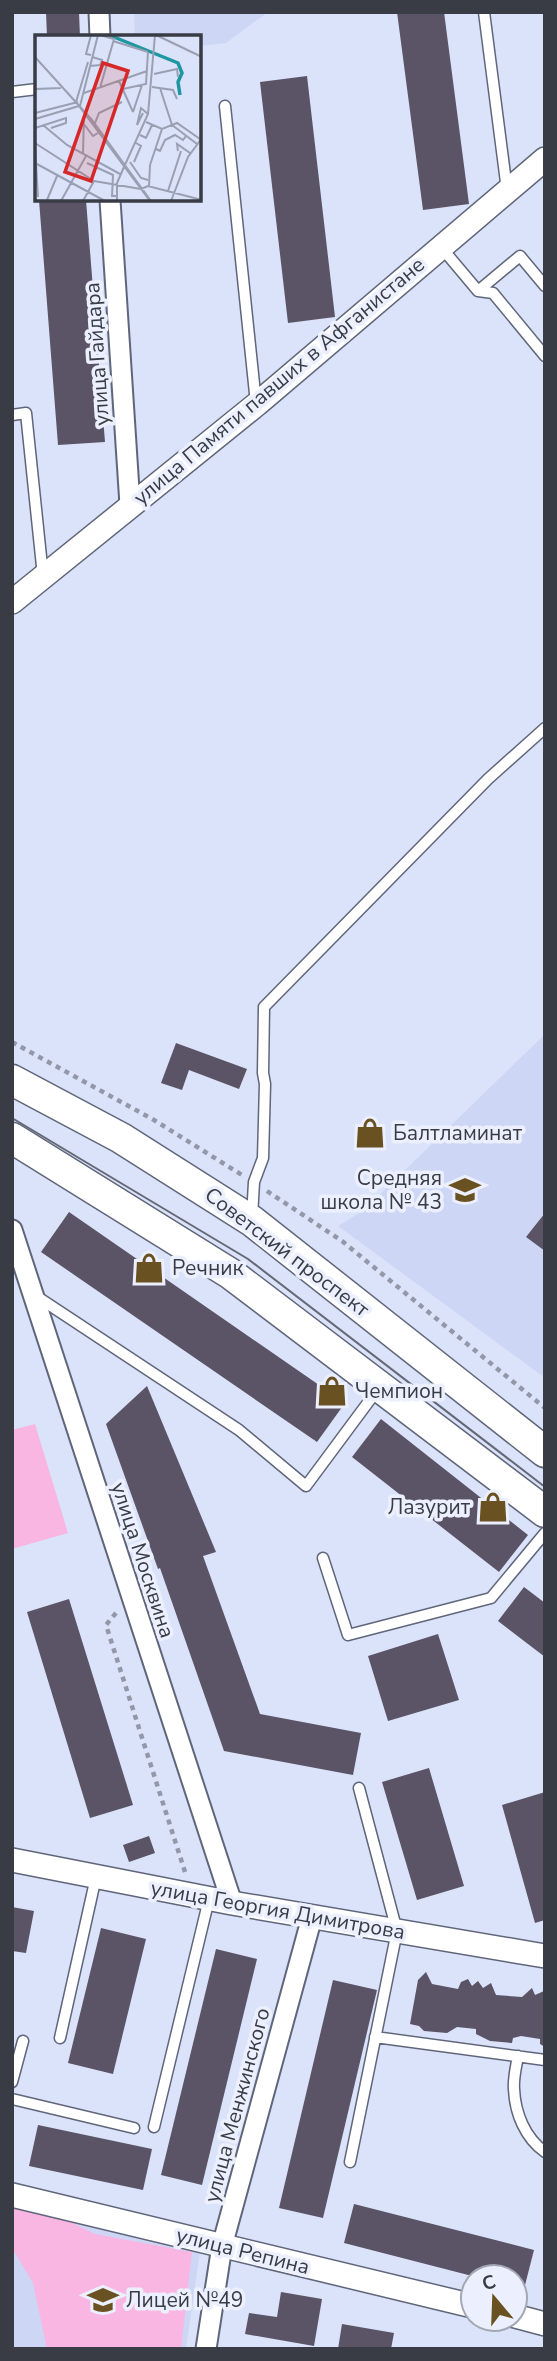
<svg xmlns="http://www.w3.org/2000/svg" width="557" height="2361" viewBox="0 0 557 2361" font-family="'Nunito Sans',sans-serif">
	<style>
		.built { fill: #cdd6f4 }
		.green { fill: #f9b6e2 }
		.building { fill: #5b5366 }
		.lines { fill: none; stroke-linecap: round; stroke-linejoin: round }
		.service-casing { stroke: #60667a; stroke-width: 13 }
		.minor-casing { stroke: #60667a; stroke-width: 23 }
		.tertiary-casing { stroke: #60667a; stroke-width: 26 }
		.primary-casing { stroke: #60667a; stroke-width: 33 }
		.path { stroke: #9298a9; stroke-width: 4.5; stroke-dasharray: 5 5; stroke-linecap: butt }
		.service { stroke: #fff; stroke-width: 10 }
		.minor { stroke: #fff; stroke-width: 19 }
		.tertiary { stroke: #fff; stroke-width: 23 }
		.primary { stroke: #fff; stroke-width: 30 }
		.tram { stroke: #656976; stroke-width: 2 }
		.labels { text-anchor: middle; stroke-width: 7; stroke-linejoin: round; paint-order: stroke }
		.street-label { font-size: 21px; fill: #393c45; stroke: #ecf0fe }
		.poi-label { font-size: 21px; fill: #393c45; stroke: #ecf0fe; text-anchor: start }
		.inset-river { fill: none; stroke: #2096a1; stroke-width: 3.5 }
		.inset-road { fill: none; stroke: #9aa0b2; stroke-width: 2 }
		.view { fill: #d62828; fill-opacity: 0.15; stroke: #d62828; stroke-width: 3.5 }
		.inset-edge { fill: none; stroke: #393c45; stroke-width: 3.5 }
	</style>
	<rect width="100%" height="100%" fill="#dbe3fa"/>
	<path class="built" d="M134,12H268L226,43L200,46V37H135Z
		M545,1034V1378L338,1226L364,1210Z
		M12,2208L200,2251L186,2349H12Z"/>
	<path class="green" d="M35,1424L68,1533L12,1549V1430Z
		M12,2202L46,2210L95,2234L192,2252L181,2349H47L33,2283L12,2248Z"/>
	<path class="building" d="M46,12H79L80,37H47Z
		M397,12H444L469,204L423,210Z
		M307,76L335,317L288,323L260,82Z
		M39,200H86L105,442L58,445Z
		M176,1043L247,1069L239,1089L189,1070L182,1090L161,1083Z
		M69,1212L345,1403L317,1442L41,1252Z
		M545,1213V1251L526,1237Z
		M147,1386L216,1552L203,1556L260,1714L361,1733L353,1775L224,1751L160,1568L158,1569L106,1424Z
		M381,1419L528,1535L499,1572L352,1457Z
		M524,1587L545,1603V1657L498,1621Z
		M69,1599L133,1805L90,1818L27,1612Z
		M438,1634L459,1700L388,1721L368,1656Z
		M429,1768L464,1886L417,1900L382,1782Z
		M545,1792V1920L535,1923L502,1805Z
		M149,1836L155,1853L129,1862L123,1845Z
		M12,1907L34,1911L26,1953L12,1951Z
		M101,1928L146,1939L113,2074L68,2063Z
		M216,1949L257,1959L202,2185L161,2175Z
		M426,1972L432,1984L458,1989L461,1982L468,1979L472,1986L478,1981L483,1988L491,1983L496,1995L522,1997L532,1988L535,1995L544,1991L545,2047L540,2044V2039L521,2036L513,2038L512,2043L490,2041L476,2034V2029L457,2027L447,2033L424,2031L419,2026L410,2024L418,1980Z
		M333,1980L377,1990L323,2218L279,2208Z
		M38,2125L152,2149L143,2190L29,2166Z
		M354,2204L534,2250L524,2289L515,2287V2277H476L344,2243Z
		M281,2292L322,2299L314,2346L245,2334L249,2313L277,2317Z
		M342,2324L394,2333L391,2349H338Z"/>
	<g class="lines">
		<g class="service-casing">
			<path id="service" d="M484,12L507,190
				M12,92L37,89
				M225,106L256,403
				M441,247L478,291L493,293L545,356
				M478,291L520,256L545,286
				M12,415L26,413L43,576
				M252,1217L254,1182L263,1158L265,1084L263,1073L264,1007L488,779L545,728
				M36,1296L239,1430L306,1486L378,1389
				M323,1558L348,1635L491,1598L545,1533
				M375,2037L545,2060
				M60,2038L96,1877
				M518,2056C516,2067 513,2079 514,2089C515,2113 525,2138 545,2152
				M12,2082L23,2041
				M12,2099L134,2128
				M154,2127L209,1899
				M350,2162L397,1931L359,1788"/>
		</g>
		<g class="minor-casing">
			<path id="minor" d="M99,12L100,37
				M110,200L130,505
				M12,1230L232,1903
				M206,2349L222,2246L312,1917"/>
		</g>
		<g class="tertiary-casing">
			<path id="tertiary" d="M12,602L257,404L545,159
				M12,1860L232,1903L545,1956
				M12,2195L473,2306
				M515,2316L545,2324"/>
		</g>
		<g class="primary-casing">
			<path id="primary" d="M12,1080L121,1138L252,1221L545,1452
				M12,1138L231,1274L545,1512"/>
		</g>
		<path class="path" d="M12,1042L154,1120L242,1175
			M267,1191L342,1241L545,1408
			M116,1613L106,1625L185,1872"/>
		<use href="#service" class="service"/>
		<use href="#minor" class="minor"/>
		<use href="#tertiary" class="tertiary"/>
		<use href="#primary" class="primary"/>
		<path class="tram" d="M12,1118L248,1259L545,1487"/>
	</g>
	<defs>
		<g id="shop-bare" transform="scale(2.415)"><path d="M-5-2.5h2.3a2.7 3.5 0 0 1 5.4 0H5L5.5 6h-11ZM-1.5-2.5h3a1.5 2.3 0 0 0-3 0Z" fill="#6a5122" stroke="#ecf0fe" stroke-width="2.5" paint-order="stroke"/></g>
		<g id="school-bare" transform="scale(2.415)"><path d="M0-5L7-2L0 1L-7-2ZM-4 1L0 2.5L4 1V4Q0 6-4 4Z" fill="#6a5122" stroke="#ecf0fe" stroke-width="2.5" paint-order="stroke"/></g>
	</defs>
	<g fill-rule="evenodd">
		<use href="#shop-bare" x="370" y="1133"/>
		<use href="#school-bare" x="465" y="1190"/>
		<use href="#shop-bare" x="149" y="1268"/>
		<use href="#shop-bare" x="332" y="1391"/>
		<use href="#shop-bare" x="493" y="1507"/>
		<use href="#school-bare" x="103" y="2300"/>
	</g>
	<g class="labels">
		<g class="street-label">
			<text transform="translate(97 354) rotate(-94)" y="7">улица Гайдара</text>
			<text transform="translate(279 381) rotate(-40)" y="7">улица Памяти павших в Афганистане</text>
			<text transform="translate(287 1252) rotate(37)" y="7">Советский проспект</text>
			<text transform="translate(143 1560) rotate(72)" y="7">улица Москвина</text>
			<text transform="translate(278 1910) rotate(10)" y="7">улица Георгия Димитрова</text>
			<text transform="translate(237 2105) rotate(-75)" y="7">улица Менжинского</text>
			<text transform="translate(243 2251) rotate(14)" y="7">улица Репина</text>
		</g>
		<g class="poi-label">
			<text x="393" y="1140">Балтламинат</text>
			<text x="442" y="1185" text-anchor="end">Средняя<tspan x="442" dy="24">школа № 43</tspan></text>
			<text x="172" y="1275">Речник</text>
			<text x="355" y="1398">Чемпион</text>
			<text x="470" y="1514" text-anchor="end">Лазурит</text>
			<text x="126" y="2307">Лицей №49</text>
		</g>
	</g>
	<g transform="translate(35 35)">
		<rect width="166" height="166" fill="#dbe3fa"/>
		<path class="inset-river" d="M74,0L143,28L147,38L143,47L145,60"/>
		<path class="inset-road" d="M56,0L51,19L56,20M65,0L79,4L65,53M121,0L167,22M78,6L113,17M0,22L57,85L116,166M55,31L65,30L67,25L57,22M119,39L142,34L143,42M84,46L98,77M117,52L138,55L142,64M125,53L137,90L162,109M0,54L26,53M88,54L111,49L113,17M49,58L112,36M41,67L53,27M45,71L63,0M98,77L107,50M0,78L43,67M108,78L102,90L106,73L113,79M0,84L44,71L115,166M111,87L127,94L142,88L165,104M48,88L58,101L63,98M60,88L64,78L87,67M8,90L32,110L85,139M0,93L31,83V88L16,93M105,100L111,103L117,90M0,108L59,146L106,154M0,112L3,162M121,114L125,116L130,105L140,100L148,105L151,101M143,116L142,109L155,118M48,119L49,79M95,127L106,143L113,145M99,127L106,111L101,108M0,128L70,166M52,128L78,140L77,161H82M115,130L127,94M89,132L113,79L120,0M114,151L115,130M106,154L113,151L167,165M133,156L146,116M12,165L22,141M26,166L51,121M48,166L59,146M82,166V148L89,132M136,166L153,122L167,103"/>
		<path class="view" d="M68,28L93,36L56,146L30,137Z"/>
		<rect width="166" height="166" class="inset-edge"/>
	</g>
	<rect width="557" height="2361" fill="none" stroke="#393c45" stroke-width="28"/>
	<g transform="translate(494 2298) rotate(341)"><circle r="33" fill="#ecf0fe" stroke="#a4a8b4" stroke-width="2"/>
	<path d="M0-5L12 26L0 18L-12 26Z" fill="#6a5122"/>
	<text y="-10" font-size="19" font-weight="bold" text-anchor="middle" fill="#393c45">С</text>
	</g>
</svg>
